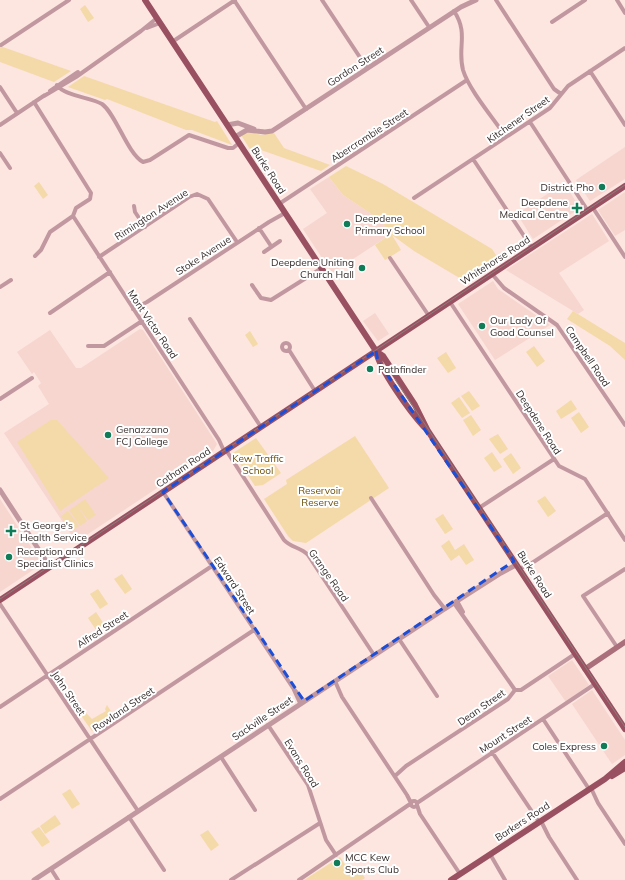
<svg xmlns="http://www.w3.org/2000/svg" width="625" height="880" viewBox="0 0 625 880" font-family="Mulish,sans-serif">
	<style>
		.built { fill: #f6d6cf }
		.green { fill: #f4daa8 }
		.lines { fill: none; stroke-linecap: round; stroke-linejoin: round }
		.minor { stroke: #c298a0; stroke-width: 4 }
		.tertiary { stroke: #c298a0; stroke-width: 5 }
		.secondary { stroke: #ab6f7c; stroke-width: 5.5 }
		.primary { stroke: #995162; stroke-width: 6 }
		.tram { stroke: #8c7d7a; stroke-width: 1 }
		.marked { fill: none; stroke: #1d4ed8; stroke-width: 3; stroke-dasharray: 8 5; stroke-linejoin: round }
		.poi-dot { fill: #107c58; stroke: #fff; stroke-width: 1.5 }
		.labels { text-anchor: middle; stroke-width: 4; stroke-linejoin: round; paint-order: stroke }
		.street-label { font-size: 10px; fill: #352c2b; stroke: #fff }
		.poi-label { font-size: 10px; fill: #352c2b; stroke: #fff; text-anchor: start }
		.park-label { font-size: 10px; fill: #694e09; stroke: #fff }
	</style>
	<rect width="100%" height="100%" fill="#fde5e0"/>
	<path class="built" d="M625,147V179L590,201L576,180Z
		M329,177L343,195L379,219L391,234L332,273L303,229L327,213L310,189Z
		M564,183L580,208L533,239L517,214Z
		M625,192V230L615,236L598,210Z
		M592,214L609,241L559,273L584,310L578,314L506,270Z
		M493,281L498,289L550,325L495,360L458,304Z
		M375,313L389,334L378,341L363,321Z
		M140,329L143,330L217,444L213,451L76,542L4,433L49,404L38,386L41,383L34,372L32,374L17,352L50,330L76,368H81Z
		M0,499L42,564L0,592Z
		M572,660L589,685L566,702L548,676Z
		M592,690L625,740V755L612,764L572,704Z"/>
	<path class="green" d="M85,5L94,18L88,22L80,9Z
		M0,46L71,71L54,82L0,62Z
		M84,76L215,122L217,121L232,145L192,130H186L107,99L105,100L68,87Z
		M248,131L261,135L274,133L284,148L330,165L321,171L261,150L253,154L241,135Z
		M346,166L383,184L492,249L500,261L468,283L414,251L392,235L401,250L385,260L375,245L391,234L379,219L343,195L329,177Z
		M39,182L48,195L43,199L34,186Z
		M573,311L625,343V360L610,346L567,319Z
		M250,331L258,344L253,347L245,335Z
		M534,346L545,361L537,367L526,352Z
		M446,352L456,368L448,373L437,358Z
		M469,391L480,406L472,411L461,396Z
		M459,397L470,413L462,418L451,403Z
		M571,400L577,409L561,419L556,411Z
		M579,412L589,427L581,433L571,418Z
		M471,415L481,430L473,436L463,420Z
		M51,420H57L109,478L60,511L17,442Z
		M498,434L508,449L500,454L489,439Z
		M355,436L389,488L306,543L293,541L288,536L264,499L287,484L286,480Z
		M256,438L281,473L263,485L255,486L233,453Z
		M492,452L502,467L494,472L484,458Z
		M511,453L521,468L513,474L503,459Z
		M545,496L556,511L548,517L537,501Z
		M85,499L96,515L88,520L77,505Z
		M77,505L87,521L80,526L69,510Z
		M68,511L79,526L71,532L61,516Z
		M443,514L453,529L445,534L435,519Z
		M449,540L455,550L464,544L474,560L466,565L459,555L451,561L441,546Z
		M122,574L132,589L125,594L114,579Z
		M98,589L108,604L100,609L90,594Z
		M96,612L106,627L98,633L88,618Z
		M107,705L114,716L92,731L82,717L84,711L92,719L106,711L105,709Z
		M70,789L80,804L72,809L62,794Z
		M55,815L61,824L45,834L40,826Z
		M39,827L50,842L42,847L31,832Z
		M208,830L219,845L211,851L200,835Z
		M340,857L351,874L359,869L365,878L362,880H304Z"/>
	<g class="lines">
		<path class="minor" d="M234,0L306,109
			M322,0L367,68
			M411,0L429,27
			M496,0L554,89L561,94
			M617,0L625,13
			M454,11C469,34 457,47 463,70C469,90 494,119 506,137
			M552,22L585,0
			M147,28L160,23
			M172,42L235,0
			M1,45L69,0
			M590,71L625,125
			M57,85C64,96 90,97 102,104C116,114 127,153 143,162L150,160L189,135L228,148H233L239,143
			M0,87L17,113
			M50,91L78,72
			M44,96L76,77L141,31L157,18
			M34,102L91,193L90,199L76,208L73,216
			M530,122L588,211
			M0,125L45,95
			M0,153L10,168
			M473,159L532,248
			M414,198L550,108L568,86L625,48
			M279,204L467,80
			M134,206L135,212L145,227
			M593,208L625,257
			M73,216L219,440L224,451
			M259,228L271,246
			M264,252L280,241
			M35,256L41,250L50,232L73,216
			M99,257L189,197L197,194L208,199L237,242
			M390,258L429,316
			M492,274L504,288L557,325L625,425
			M252,285L261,298L271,300L322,268
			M0,287L11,280
			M450,302L559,466L585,479L625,540
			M133,309L147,302L269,222L285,213
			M50,313L110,272
			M190,319L261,427
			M282 347a4 4 0 1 1 8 0a4 4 0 1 1-8 0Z
			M88,346H104L142,321
			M289,350L315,391
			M0,399L32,378
			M226,450L284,540C291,548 301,547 308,555L374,655
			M163,492L293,688L304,701
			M371,498L434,595L445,609
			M479,508L554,459
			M519,569L532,563L608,513
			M457,601L463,612
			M454,603L515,690
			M0,604L138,811
			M399,639L437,696
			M617,647L583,596L625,569
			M335,681L342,697L407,795L411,803
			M294,690L300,703
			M0,707L212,566
			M543,719L589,789
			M268,725L308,785L326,840L336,855
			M492,752L539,822
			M221,757L255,810
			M395,776L406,766L508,699L515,690H521L575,654
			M591,788L598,803L625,844
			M0,799L254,630
			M411 804a3 3 0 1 1 6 0a3 3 0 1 1-6 0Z
			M417,803L595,684
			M417,805L420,814L460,874
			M129,817L164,870
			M541,821L549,837L577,880
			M490,854L505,880
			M51,869L58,880
			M231,880L320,823
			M299,880L410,804"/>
		<path class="tertiary" d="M227,125L238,123L254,129
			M235,137L247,130L265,132L272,131L461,7L476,0
			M0,490L50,567
			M34,880L443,610L501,573L516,565"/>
		<path class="secondary" d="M585,669L625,642"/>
		<path class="primary" d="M145,0L376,351L383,356L415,405L428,431L625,729
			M376,351C379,369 410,412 424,427
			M0,600L625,186
			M612,776L625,768
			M451,880L605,779L625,762"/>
		<path class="tram" d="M395,379L625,727
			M0,599L625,185"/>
	</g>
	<path class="marked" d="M376,351L378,361L514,561L304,701L163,492Z"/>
	<g class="poi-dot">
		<circle cx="602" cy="187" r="4"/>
		<path d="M575 202h4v4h4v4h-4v4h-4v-4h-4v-4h4z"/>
		<circle cx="347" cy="224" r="4"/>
		<circle cx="362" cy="268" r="4"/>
		<circle cx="482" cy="326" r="4"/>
		<circle cx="370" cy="369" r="4"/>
		<circle cx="108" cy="435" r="4"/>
		<path d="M9 525h4v4h4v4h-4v4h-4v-4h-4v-4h4z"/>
		<circle cx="9" cy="557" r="4"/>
		<circle cx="604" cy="746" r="4"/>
		<circle cx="337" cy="863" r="4"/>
	</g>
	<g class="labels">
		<g class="street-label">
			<text transform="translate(355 66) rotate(-33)" y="4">Gordon Street</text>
			<text transform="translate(518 119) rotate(-35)" y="4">Kitchener Street</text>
			<text transform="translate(369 135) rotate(-33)" y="4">Abercrombie Street</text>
			<text transform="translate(269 170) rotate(57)" y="4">Burke Road</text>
			<text transform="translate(151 214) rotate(-33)" y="4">Rimington Avenue</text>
			<text transform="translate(203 255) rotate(-33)" y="4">Stoke Avenue</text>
			<text transform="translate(495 260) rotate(-33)" y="4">Whitehorse Road</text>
			<text transform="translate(153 324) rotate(56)" y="4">Mont Victor Road</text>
			<text transform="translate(588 356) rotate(56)" y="4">Campbell Road</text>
			<text transform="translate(539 422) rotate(57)" y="4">Deepdene Road</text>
			<text transform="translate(183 467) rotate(-34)" y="4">Cotham Road</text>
			<text transform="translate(535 574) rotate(57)" y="4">Burke Road</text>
			<text transform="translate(329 575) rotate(55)" y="4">Grange Road</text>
			<text transform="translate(235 585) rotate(57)" y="4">Edward Street</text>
			<text transform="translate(102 629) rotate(-33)" y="4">Alfred Street</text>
			<text transform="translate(69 693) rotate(56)" y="4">John Street</text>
			<text transform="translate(481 707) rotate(-35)" y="4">Dean Street</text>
			<text transform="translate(123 709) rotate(-34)" y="4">Rowland Street</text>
			<text transform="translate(262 718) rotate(-34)" y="4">Sackville Street</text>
			<text transform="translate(505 734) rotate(-33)" y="4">Mount Street</text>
			<text transform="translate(302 763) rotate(58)" y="4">Evans Road</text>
			<text transform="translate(522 821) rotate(-33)" y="4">Barkers Road</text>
		</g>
		<g class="poi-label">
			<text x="594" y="191" text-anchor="end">District Pho</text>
			<text x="568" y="206" text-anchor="end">Deepdene<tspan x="568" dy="12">Medical Centre</tspan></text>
			<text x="355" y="222">Deepdene<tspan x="355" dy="12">Primary School</tspan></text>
			<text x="354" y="266" text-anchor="end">Deepdene Uniting<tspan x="354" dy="12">Church Hall</tspan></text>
			<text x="490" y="324">Our Lady Of<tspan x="490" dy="12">Good Counsel</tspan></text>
			<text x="378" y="373">Pathfinder</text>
			<text x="116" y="433">Genazzano<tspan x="116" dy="12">FCJ College</tspan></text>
			<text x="20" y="529">St George's<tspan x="20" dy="12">Health Service</tspan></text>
			<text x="17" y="555">Reception and<tspan x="17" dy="12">Specialist Clinics</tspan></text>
			<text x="596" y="750" text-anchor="end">Coles Express</text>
			<text x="345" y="861">MCC Kew<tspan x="345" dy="12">Sports Club</tspan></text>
		</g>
		<g class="park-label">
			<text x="258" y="462">Kew Traffic<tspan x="258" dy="12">School</tspan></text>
			<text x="320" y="494">Reservoir<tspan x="320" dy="12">Reserve</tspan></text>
		</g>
	</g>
</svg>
